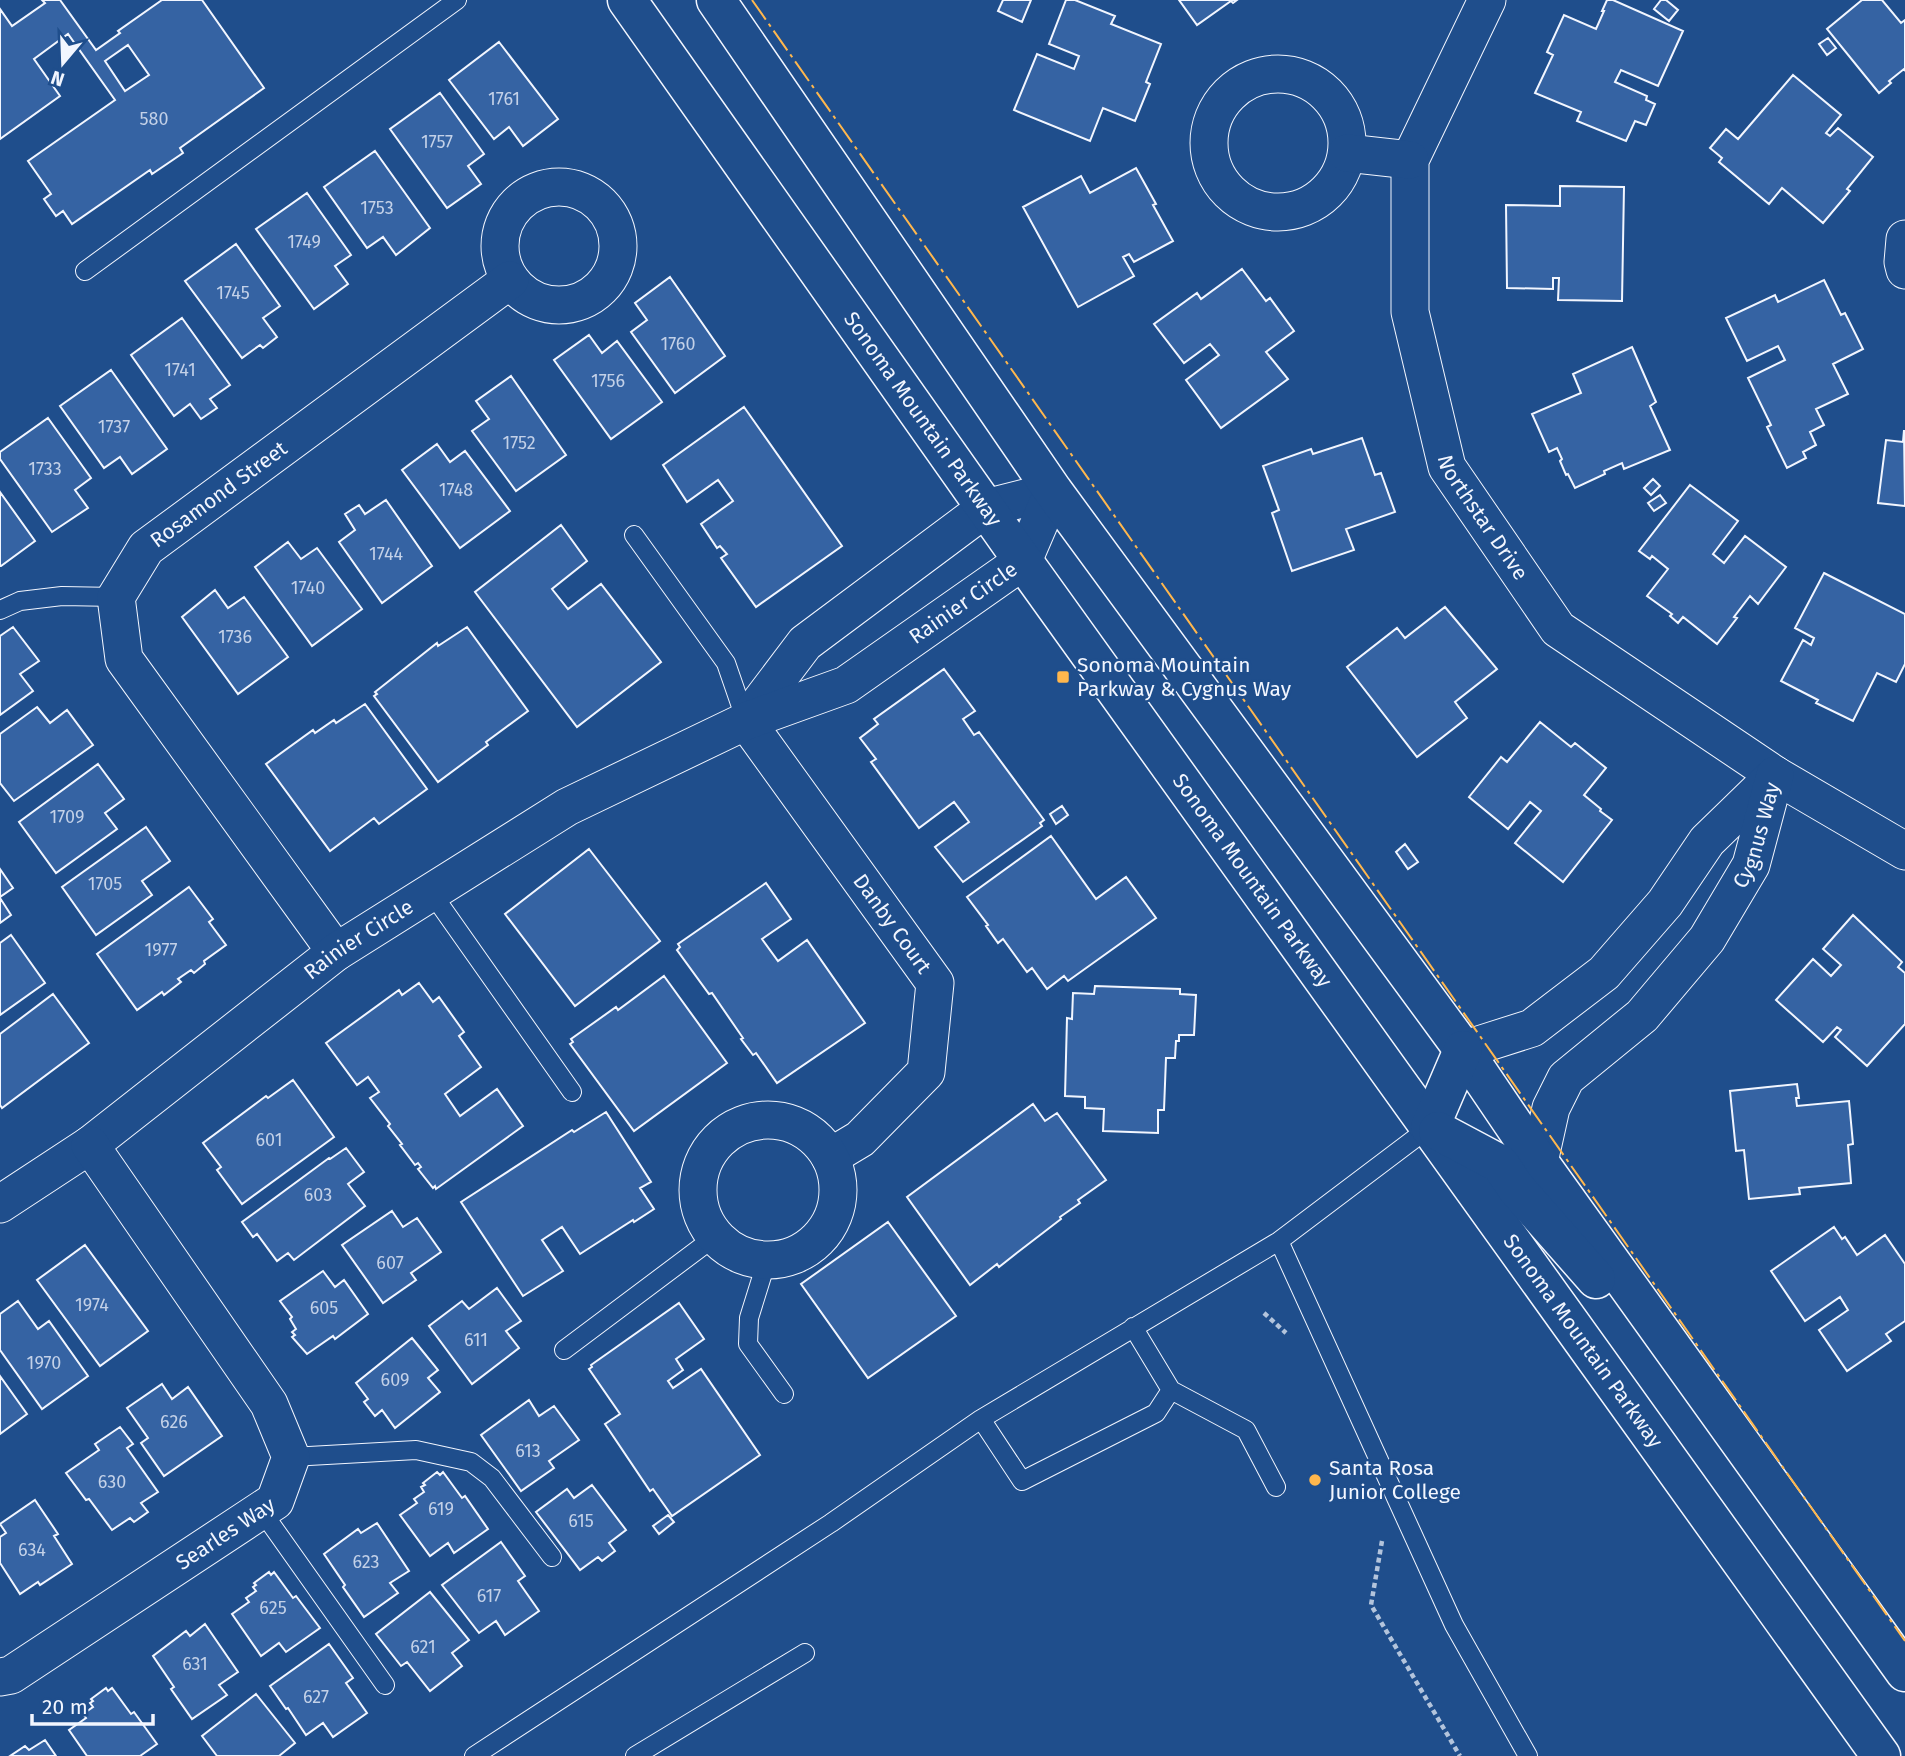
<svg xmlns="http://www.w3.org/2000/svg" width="1905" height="1756" viewBox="0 0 1905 1756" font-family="'Fira Sans',sans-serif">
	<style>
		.building { fill: #3563a3; stroke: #f2f6ff; stroke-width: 2; fill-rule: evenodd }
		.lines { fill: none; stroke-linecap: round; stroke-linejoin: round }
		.lane-casing { stroke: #f2f6ff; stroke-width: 20 }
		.street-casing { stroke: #f2f6ff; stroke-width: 39 }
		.secondary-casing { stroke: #f2f6ff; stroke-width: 41 }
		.path { stroke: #b3c4dc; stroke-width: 4.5; stroke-dasharray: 5 3.5; stroke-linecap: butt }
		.lane { stroke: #1f4e8c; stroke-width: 18 }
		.street { stroke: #1f4e8c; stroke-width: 37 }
		.secondary { stroke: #1f4e8c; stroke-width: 38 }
		.power { stroke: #ffb74d; stroke-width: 2; stroke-dasharray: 24 5 3.5 5; stroke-linecap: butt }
		.poi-dot { fill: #ffb74d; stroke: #1f4e8c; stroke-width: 2.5 }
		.labels { text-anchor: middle; stroke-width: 5; stroke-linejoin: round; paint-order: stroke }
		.number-label { font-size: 18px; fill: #c3d1e8 }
		.street-label { font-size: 21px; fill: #f2f6ff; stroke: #1f4e8c }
		.poi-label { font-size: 21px; fill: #f2f6ff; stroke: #1f4e8c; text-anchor: start }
	</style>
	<rect width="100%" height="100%" fill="#1f4e8c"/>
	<path class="building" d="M42,0H60L96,50L120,33L118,31L162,0H202L264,88L180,148L183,153L152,174L150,170L72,224L63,211L56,216L44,199L51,194L28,161L115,100L68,34L34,59L60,96L0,139V9L12,26L45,3ZM128,45L149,75L125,91L105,61Z
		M1003,0H1031L1022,22L998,11Z
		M1066,0H1075L1115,16L1111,24L1161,44L1146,82L1150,84L1135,121L1103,108L1090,141L1014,110L1037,54L1074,69L1079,56L1049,44Z
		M1179,0H1237L1233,3L1231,1L1197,25Z
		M1607,0H1613L1683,31L1658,86L1621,70L1615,82L1647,96L1646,100L1655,104L1646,125L1635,121L1626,141L1577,121L1581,112L1535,93L1553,55L1547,52L1564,15L1596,29L1604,11H1602Z
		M1661,0H1666L1678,10L1669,21L1654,9Z
		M1862,0H1882L1901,23L1905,20V71L1904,69L1889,81L1891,83L1879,93L1827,29Z
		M1828,38L1836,48L1827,55L1819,44Z
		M499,42L558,119L523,146L509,127L494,139L449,80Z
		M1793,75L1841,115L1826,133L1830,136L1838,128L1873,157L1847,189L1850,191L1823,223L1782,188L1769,204L1719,162L1722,158L1710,148L1726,129L1738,139Z
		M440,93L484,154L468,166L481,184L447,208L390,129Z
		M375,151L430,228L396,255L383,237L367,248L324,187Z
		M1136,168L1156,204L1153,205L1173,241L1134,262L1129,254L1123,257L1134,276L1078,307L1023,207L1081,176L1090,193Z
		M1560,186L1624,187L1622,301L1558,300L1559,278H1553V289L1507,288L1506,205L1560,206Z
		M307,193L351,255L335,266L348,284L314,309L256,229Z
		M236,244L280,306L263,318L277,337L263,348L260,345L242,358L185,281Z
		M1242,269L1266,301L1270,298L1294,331L1266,352L1288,379L1221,428L1186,380L1219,355L1210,344L1184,363L1154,324L1197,293L1201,299Z
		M670,277L725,356L675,393L631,332L647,320L635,303Z
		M1824,280L1841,315L1845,313L1863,349L1833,364L1848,394L1816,409L1824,425L1810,432L1816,445L1803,452L1806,458L1787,468L1767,427L1771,425L1748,378L1785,360L1778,346L1747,361L1726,318L1775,295L1778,302Z
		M182,318L230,385L210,399L217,408L201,419L190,404L174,416L131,355Z
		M589,335L602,353L617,341L662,402L611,439L554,360Z
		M1632,347L1656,402L1650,406L1670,450L1624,469L1622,463L1604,471L1605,474L1575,488L1568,474L1566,475L1560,461L1562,459L1557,448L1549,452L1532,414L1581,393L1573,374Z
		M111,370L167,449L132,474L120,457L104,468L60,406Z
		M511,376L566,455L516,491L472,431L489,419L476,401Z
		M744,407L842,546L756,607L721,558L727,554L720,546L717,548L701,524L733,501L718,480L687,502L663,465Z
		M48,418L91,478L75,490L88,508L52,532L0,459V452Z
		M1904,430L1905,506L1878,503L1886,440L1903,442Z
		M1362,438L1375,475L1381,473L1395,512L1346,529L1354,550L1292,571L1272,513L1279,510L1263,466L1311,449L1313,454Z
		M437,444L450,462L465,451L510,511L460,548L402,470Z
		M1653,479L1660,486L1651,495L1644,488Z
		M1690,485L1738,521L1713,554L1724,563L1745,536L1786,567L1758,604L1750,596L1734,617L1737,618L1717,644L1683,617L1678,623L1670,616L1672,614L1647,596L1668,569L1652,556L1650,559L1639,551Z
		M0,492L35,541L1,566H0Z
		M1660,495L1666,503L1654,511L1648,503Z
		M386,500L432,566L382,603L339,542L355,530L345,514L359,505L365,514Z
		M561,525L587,561L552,589L568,609L601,584L661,662L577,727L475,592Z
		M288,542L301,559L317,548L362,609L312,646L255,567Z
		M1824,573L1905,614V664L1896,682L1877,673L1853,721L1816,703L1818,700L1781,681L1803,640L1811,645L1814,638L1795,628Z
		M215,590L228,608L244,597L288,657L238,694L182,617Z
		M1445,607L1497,669L1455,702L1467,718L1417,757L1347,667L1397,628L1405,638Z
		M13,627L39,661L20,674L33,691L0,715V636Z
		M467,627L528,711L486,742L488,745L438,782L374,696L377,694L375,692L437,643L438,646Z
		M944,669L975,711L963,719L974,735L979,732L1044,820L1040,823L1042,826L963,882L935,847L969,822L954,802L919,828L871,762L876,759L860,738L878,724L874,719Z
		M365,704L427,789L379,824L374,818L330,851L266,764L313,730L315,733L334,720L336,723Z
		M37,707L50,723L67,710L93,745L14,801L0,783V734Z
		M1540,722L1571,747L1575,743L1606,768L1584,795L1601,809L1600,811L1612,820L1563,882L1515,843L1541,811L1530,802L1508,829L1469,797L1501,757L1507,762Z
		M98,764L124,799L105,813L117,829L56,873L19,822Z
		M1062,806L1068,815L1056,824L1050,814Z
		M146,827L170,861L142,881L152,895L96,935L62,887Z
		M1051,836L1096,899L1126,877L1156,918L1068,981L1064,976L1047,989L1032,968L1027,972L1003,939L998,943L986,926L988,925L967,897Z
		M1405,844L1418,862L1408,869L1396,852Z
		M589,849L660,941L575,1006L505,914Z
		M0,869L13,888L0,897Z
		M766,883L791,919L762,939L778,961L807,940L865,1023L777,1083L756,1053L753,1055L741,1039L743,1038L712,993L709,994L677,950L680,947L678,944Z
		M189,887L213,919L209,922L226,945L204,961L205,964L194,973L191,970L178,979L181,982L164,995L162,992L137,1010L97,954Z
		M0,898L11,915L0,923Z
		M1853,915L1902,962L1898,967L1905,973V1024L1867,1066L1835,1037L1841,1030L1837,1027L1823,1042L1776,1000L1813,959L1831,976L1841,965L1823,949Z
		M11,935L45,983L0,1015V943Z
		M664,976L727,1063L634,1131L570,1044L573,1042L571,1039L616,1007L618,1010Z
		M419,983L433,1002L439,997L464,1032L459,1036L481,1067L445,1094L460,1116L497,1089L523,1126L436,1189L435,1186L433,1188L418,1169L421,1167L418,1163L415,1165L400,1145L402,1144L388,1126L390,1124L370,1098L379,1092L368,1077L357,1085L326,1043L399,990L402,995Z
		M1095,986L1180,989V994L1196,995L1194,1035H1179V1041H1176L1175,1058H1166L1164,1110H1158V1133L1103,1131L1104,1109L1085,1108V1097L1065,1096L1067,1018L1072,1019L1073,993L1094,994Z
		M53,994L89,1043L2,1108L0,1105V1034Z
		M293,1080L334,1137L242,1204L217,1170L221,1167L203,1143L266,1096L268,1098Z
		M1797,1084L1799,1098H1796L1797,1106L1849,1101L1853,1144L1848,1145L1851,1183L1799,1188L1800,1194L1749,1199L1744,1150L1736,1151L1730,1091Z
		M1033,1104L1045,1121L1057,1113L1106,1180L1078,1200L1080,1203L1060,1217L1061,1219L1018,1252L999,1267L997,1264L970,1285L907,1197Z
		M606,1112L651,1182L640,1188L654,1209L634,1222L633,1220L580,1254L562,1227L542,1240L563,1271L523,1296L461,1202L572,1130L574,1132Z
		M346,1148L364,1172L348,1184L365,1206L294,1260L288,1253L277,1261L257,1234L253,1237L242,1222L329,1158L330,1159Z
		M392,1211L403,1227L417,1218L441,1252L411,1273L416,1280L383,1303L342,1245Z
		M888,1222L956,1316L868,1378L801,1284Z
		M1834,1227L1842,1239L1845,1237L1857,1255L1885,1235L1905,1264V1321L1886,1334L1891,1341L1847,1371L1819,1330L1848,1310L1840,1297L1805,1321L1771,1271Z
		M85,1245L148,1331L100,1366L37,1280Z
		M323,1271L335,1287L344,1280L368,1314L335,1339L333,1336L307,1354L292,1337L295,1335L292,1332L296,1329L290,1319L292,1317L280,1301Z
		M497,1288L521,1321L506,1331L519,1348L472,1384L429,1326L462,1301L469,1309Z
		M18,1301L38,1329L49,1321L88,1376L42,1409L0,1350V1314Z
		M679,1303L704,1339L676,1359L683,1370L668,1381L673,1388L701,1369L760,1455L672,1516L653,1489L650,1491L605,1424L620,1414L589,1369L592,1367L591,1365Z
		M412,1338L438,1370L428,1378L440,1392L395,1428L382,1410L375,1416L364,1402L368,1399L356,1383Z
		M0,1376L27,1414L0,1434Z
		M162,1384L172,1399L188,1387L222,1436L164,1476L141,1443L148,1438L127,1408Z
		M529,1400L539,1416L554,1406L579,1440L549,1461L554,1468L521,1491L481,1435Z
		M120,1427L133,1444L127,1448L158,1492L141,1503L148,1512L134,1522L130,1518L112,1530L89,1499L86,1500L66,1473L99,1450L95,1444Z
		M437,1472L440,1475L443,1472L462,1498L465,1496L488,1529L454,1553L448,1543L430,1556L400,1515L417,1503L414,1499L424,1492L421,1487L425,1485L423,1483Z
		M592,1485L626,1530L609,1543L615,1551L602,1561L598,1557L580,1570L536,1512L567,1489L574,1498Z
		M35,1500L58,1534L54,1536L72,1564L40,1585L38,1582L20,1594L0,1563V1537L6,1533L0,1524Z
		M668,1515L674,1522L659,1534L653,1526Z
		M377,1523L409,1571L390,1583L398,1593L364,1617L343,1587L345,1585L324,1554L358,1529L361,1533Z
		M501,1542L525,1576L518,1581L539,1611L505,1635L496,1621L479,1633L442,1585Z
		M269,1572L271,1575L274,1572L293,1598L296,1596L320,1628L286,1652L279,1643L261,1656L232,1614L249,1602L246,1598L256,1591L253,1587L256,1585L254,1583Z
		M430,1592L469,1640L452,1653L462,1666L430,1691L407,1662L401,1666L376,1634Z
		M205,1624L238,1672L219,1685L227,1695L192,1719L171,1689L174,1687L153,1656L186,1631L190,1636Z
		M329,1644L353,1678L346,1683L367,1713L333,1737L323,1723L306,1735L288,1708L286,1709L270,1686Z
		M106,1688L108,1691L112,1688L131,1714L134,1712L157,1744L140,1756H87L69,1730L86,1718L83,1714L93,1707L90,1703L93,1701L91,1699Z
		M256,1694L295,1743L279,1756H217L202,1736Z
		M45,1740L56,1756H10L25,1746L29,1750Z"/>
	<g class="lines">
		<g class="lane-casing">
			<path id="lane" d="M85,271L457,0
				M634,535L726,663L746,721
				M0,610L20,601L62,596L116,597
				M431,892L572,1092
				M1279,1241L1454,1625L1528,1756
				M767,1260L749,1318L748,1344L784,1394
				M1133,1327L1171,1390L1246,1430L1276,1487
				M564,1350L716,1236
				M981,1419L1022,1481L1156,1413L1171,1390
				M291,1457L416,1450L471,1462L492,1478L552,1557
				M261,1510L385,1685
				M474,1756L831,1523L981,1419L1279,1241L1430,1127
				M635,1756L805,1653"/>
		</g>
		<g class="street-casing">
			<g id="street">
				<path id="s1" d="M1487,0L1410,160V312L1447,467L1558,629L1775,775L1905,851"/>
				<circle cx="1278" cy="143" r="69"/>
				<path d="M1347,153L1410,160"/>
				<circle cx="559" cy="246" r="59"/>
				<path d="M1905,239L1903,262L1905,270"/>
				<path id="s2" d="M746,721L935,983L926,1072L860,1139L830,1157"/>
				<path d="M746,721L805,643L986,508L1053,491"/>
				<path id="s3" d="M336,952L124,659L116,597L146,548L510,280"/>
				<path d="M1463,1050L1532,1028L1604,973L1665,903L1707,841L1774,776"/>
				<circle cx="768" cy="1190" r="70"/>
				<path id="s4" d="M1539,1162L1551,1108L1566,1078L1642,1016L1707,939L1751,865L1775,775"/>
				<path id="s5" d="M0,1204L90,1145L336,952L567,807L746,721L846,685L1023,561L1053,491"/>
				<path id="s6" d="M0,1677L11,1675L275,1501L291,1457L269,1404L90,1145"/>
			</g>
		</g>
		<g class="secondary-casing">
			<g id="secondary">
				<path id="s7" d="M627,0L1023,561L1881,1756"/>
				<path d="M716,0L1053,491L1457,1041L1539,1162L1905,1672"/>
				<path d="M1430,1127L1463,1050"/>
				<path d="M1438,1131L1500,1164L1516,1188L1596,1279"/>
			</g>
		</g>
		<path class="path" d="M1264,1313L1286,1333
			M1382,1541L1371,1605L1460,1756"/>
		<use href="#lane" class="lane"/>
		<use href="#street" class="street"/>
		<use href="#secondary" class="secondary"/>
		<path class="power" d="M752,0L1905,1641"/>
	</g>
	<g class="poi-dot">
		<rect x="1056" y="670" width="14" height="14" rx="3.5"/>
		<circle cx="1315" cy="1480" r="7"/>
	</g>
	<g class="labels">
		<g class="number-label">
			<text x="504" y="105">1761</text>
			<text x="154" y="125">580</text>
			<text x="437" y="148">1757</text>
			<text x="377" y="214">1753</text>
			<text x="304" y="248">1749</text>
			<text x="233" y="299">1745</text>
			<text x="678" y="350">1760</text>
			<text x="180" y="376">1741</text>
			<text x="608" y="387">1756</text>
			<text x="114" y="433">1737</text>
			<text x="519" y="449">1752</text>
			<text x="45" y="475">1733</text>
			<text x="456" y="496">1748</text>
			<text x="386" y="560">1744</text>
			<text x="308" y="594">1740</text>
			<text x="235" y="643">1736</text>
			<text x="67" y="823">1709</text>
			<text x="105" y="890">1705</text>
			<text x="161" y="956">1977</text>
			<text x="269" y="1146">601</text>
			<text x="318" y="1201">603</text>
			<text x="390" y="1269">607</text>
			<text x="92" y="1311">1974</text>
			<text x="324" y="1314">605</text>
			<text x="476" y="1346">611</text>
			<text x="44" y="1369">1970</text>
			<text x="395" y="1386">609</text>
			<text x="174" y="1428">626</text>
			<text x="528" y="1457">613</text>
			<text x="112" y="1488">630</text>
			<text x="441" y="1515">619</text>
			<text x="581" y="1527">615</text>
			<text x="32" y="1556">634</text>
			<text x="366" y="1568">623</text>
			<text x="489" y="1602">617</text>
			<text x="273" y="1614">625</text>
			<text x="423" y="1653">621</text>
			<text x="195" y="1670">631</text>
			<text x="316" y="1703">627</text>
		</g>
		<g class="street-label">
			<text dy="7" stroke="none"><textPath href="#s7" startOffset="513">Sonoma Mountain Parkway</textPath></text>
			<text dy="7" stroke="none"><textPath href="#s3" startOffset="572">Rosamond Street</textPath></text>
			<text dy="7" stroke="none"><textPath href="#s1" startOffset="550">Northstar Drive</textPath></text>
			<text dy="7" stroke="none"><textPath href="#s5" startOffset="1141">Rainier Circle</textPath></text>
			<text dy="7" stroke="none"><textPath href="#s4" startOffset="404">Cygnus Way</textPath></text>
			<text dy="7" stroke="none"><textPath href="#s7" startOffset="1080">Sonoma Mountain Parkway</textPath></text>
			<text dy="7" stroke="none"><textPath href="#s2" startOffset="250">Danby Court</textPath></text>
			<text dy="7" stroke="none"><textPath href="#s5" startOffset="446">Rainier Circle</textPath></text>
			<text dy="7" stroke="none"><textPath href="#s7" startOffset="1647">Sonoma Mountain Parkway</textPath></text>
			<text dy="7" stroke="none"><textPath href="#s6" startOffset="268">Searles Way</textPath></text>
		</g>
		<g class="poi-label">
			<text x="1077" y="672">Sonoma Mountain<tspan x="1077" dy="24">Parkway &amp; Cygnus Way</tspan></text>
			<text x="1329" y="1475">Santa Rosa<tspan x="1329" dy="24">Junior College</tspan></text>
		</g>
	</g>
	<g transform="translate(63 63) rotate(199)" stroke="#1f4e8c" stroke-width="5" paint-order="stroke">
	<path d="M0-5L12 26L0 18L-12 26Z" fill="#f2f6ff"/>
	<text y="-10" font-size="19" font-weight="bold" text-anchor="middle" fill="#f2f6ff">N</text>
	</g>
	<path d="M32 1714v10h121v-10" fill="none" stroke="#f2f6ff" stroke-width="3.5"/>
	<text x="42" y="1714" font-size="21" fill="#f2f6ff" stroke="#1f4e8c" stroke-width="5" paint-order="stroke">20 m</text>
</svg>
